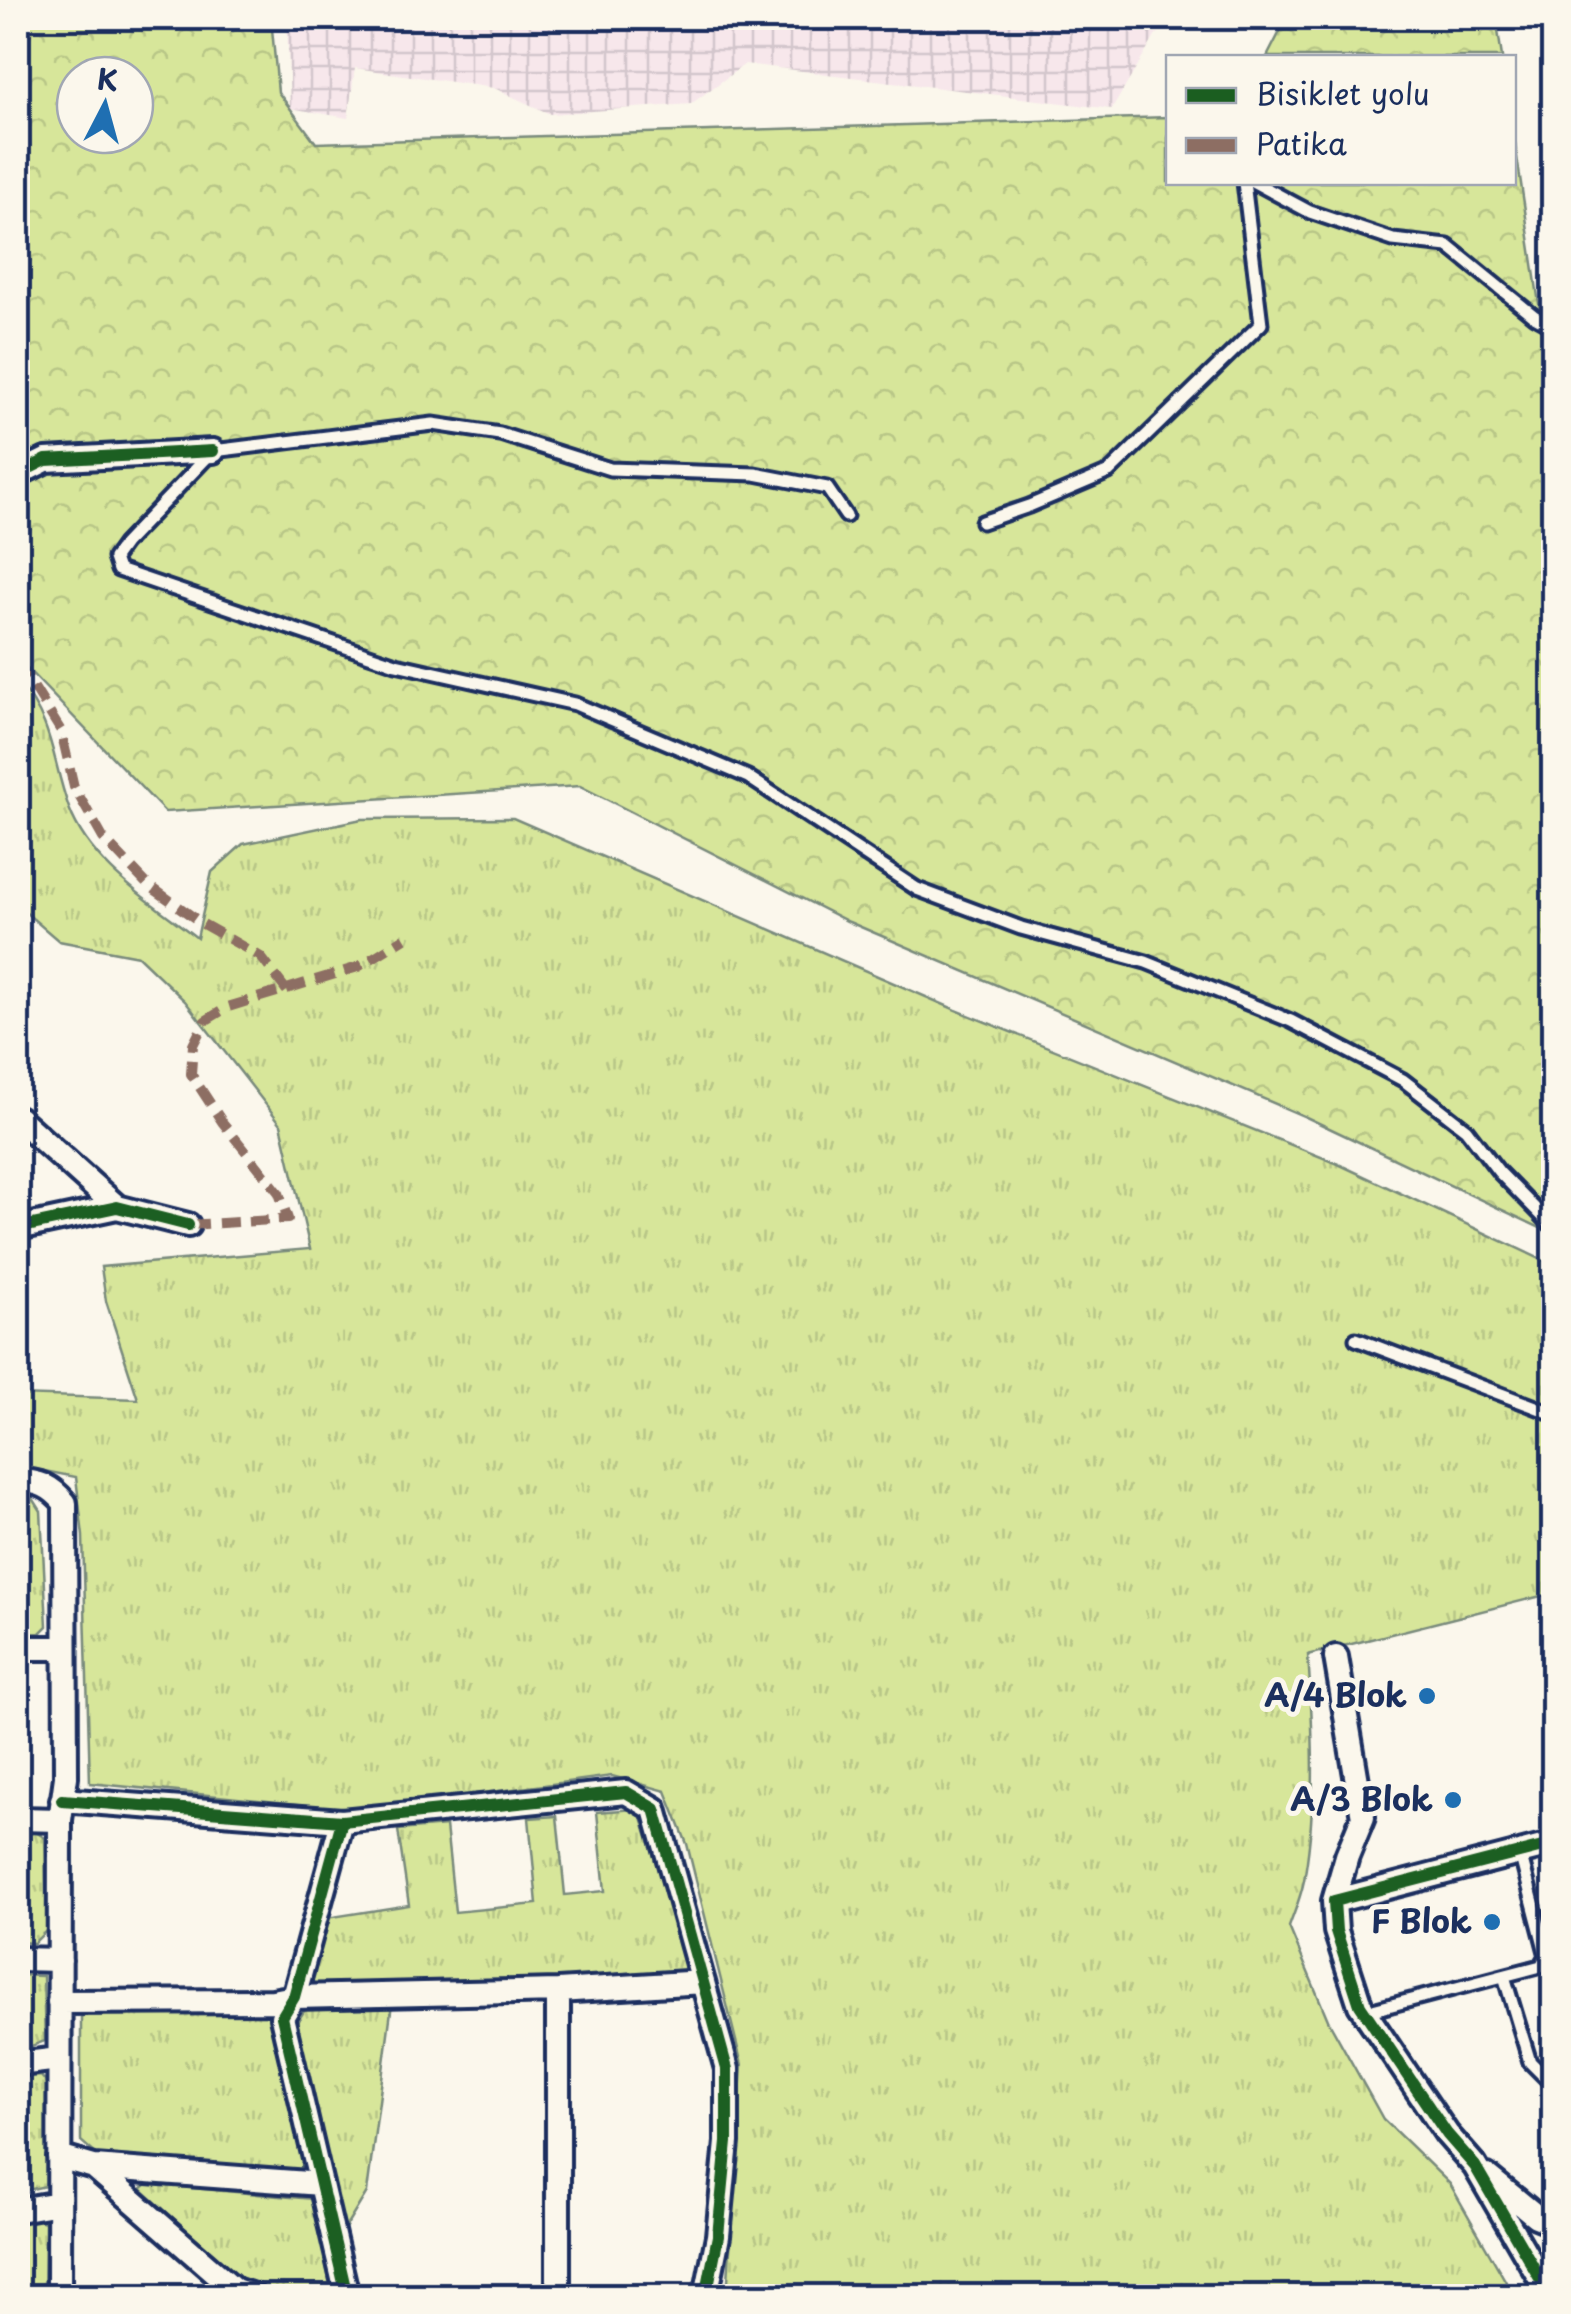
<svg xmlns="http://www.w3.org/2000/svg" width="1571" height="2314" viewBox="0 0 1571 2314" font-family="'Playpen Sans',sans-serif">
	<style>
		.industrial { fill: url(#industrial-grid) }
		.grass { fill: url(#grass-tufts); stroke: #798a7c; stroke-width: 2.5 }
		.forest { fill: url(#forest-crowns); stroke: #798a7c; stroke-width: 2.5; fill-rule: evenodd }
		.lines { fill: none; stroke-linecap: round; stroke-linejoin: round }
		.lane-casing { stroke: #1b2f5e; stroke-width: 19 }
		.street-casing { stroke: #1b2f5e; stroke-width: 30 }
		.lane { stroke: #fbf7ec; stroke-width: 11 }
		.street { stroke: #fbf7ec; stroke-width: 22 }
		.quiet { stroke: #8d6e63; stroke-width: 10; stroke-dasharray: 20 10; stroke-linecap: butt }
		.cycleway-casing { stroke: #fbf7ec; stroke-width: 19 }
		.cycleway { stroke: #1b5e20; stroke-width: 12 }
		.poi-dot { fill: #1f6fb2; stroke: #fbf7ec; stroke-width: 4 }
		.labels { text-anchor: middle; stroke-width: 10; stroke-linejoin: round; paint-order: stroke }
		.poi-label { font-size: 32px; font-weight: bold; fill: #1b2f5e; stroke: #fbf7ec; text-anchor: end }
	</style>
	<defs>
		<pattern id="industrial-grid" width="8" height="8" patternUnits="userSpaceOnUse" patternTransform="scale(2.5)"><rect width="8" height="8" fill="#f7e7eb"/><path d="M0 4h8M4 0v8" fill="none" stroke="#d3c6cc"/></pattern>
		<pattern id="grass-tufts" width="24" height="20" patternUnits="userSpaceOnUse" patternTransform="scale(2.5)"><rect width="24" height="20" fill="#d7e69a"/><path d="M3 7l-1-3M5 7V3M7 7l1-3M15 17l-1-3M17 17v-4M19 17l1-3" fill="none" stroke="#b8c687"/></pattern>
		<pattern id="forest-crowns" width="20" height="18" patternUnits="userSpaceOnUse" patternTransform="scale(2.5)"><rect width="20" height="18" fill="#d7e69a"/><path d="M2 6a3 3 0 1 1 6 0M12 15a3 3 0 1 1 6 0" fill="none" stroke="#b8c687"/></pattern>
	</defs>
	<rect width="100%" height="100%" fill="#fbf7ec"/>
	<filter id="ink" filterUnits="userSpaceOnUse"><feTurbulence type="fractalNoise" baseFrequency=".01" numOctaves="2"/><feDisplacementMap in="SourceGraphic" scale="20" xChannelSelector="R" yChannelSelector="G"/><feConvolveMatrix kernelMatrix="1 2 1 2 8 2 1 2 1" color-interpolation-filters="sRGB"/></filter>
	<g filter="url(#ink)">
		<path class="industrial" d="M287,18H1179L1156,35L1112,109L745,64L691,104L550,114L494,88L355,68L348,118L290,108Z"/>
		<path class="grass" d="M18,681C55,725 51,758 69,808C91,866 150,901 197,938L212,872L243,844L362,819L513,818L956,1010L1336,1163L1553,1265V1593L1308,1655C1313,1727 1317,1803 1305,1874C1303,1892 1295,1910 1289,1927L1328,2020L1383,2119L1450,2184L1514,2296H727L742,2065L687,1844L666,1791L612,1776L356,1810L90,1783L83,1536L76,1477L18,1466V1395L138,1399L106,1301L101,1267L310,1249L281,1124L185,1001L138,956L59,941L18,906Z
			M18,1492H29L41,1511L47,1626L40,1633L18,1634Z
			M635,1809L642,1817L686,1963L683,1971L561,1980L307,1989L326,1918L409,1905L398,1830L446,1826L455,1912L537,1904L529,1818L557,1816L565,1895L605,1891L597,1812Z
			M18,1831L36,1832L45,1838L47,1930L34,1943L18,1942Z
			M18,1975L43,1976L45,2041L18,2051Z
			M392,2003L367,2192L344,2230L297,2022L308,2005Z
			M260,2007L273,2021L307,2165L296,2171L98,2156L81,2141V2018L96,2008Z
			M41,2076L48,2085L50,2185L18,2192V2078Z
			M147,2184L313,2199L331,2290L327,2296H281L248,2285L141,2189Z
			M33,2218L45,2222L44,2296H18V2220Z"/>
		<path class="forest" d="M18,18H271L278,92L316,143L1168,117V182H1514V137L1554,404L1553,1234L1306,1117L849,922L580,786L165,812L18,659ZM75,75H135V135H75Z
			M1287,18H1496L1502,57H1267Z"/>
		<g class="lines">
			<g class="lane-casing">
				<path id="lane" d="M1254,182L1310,212L1393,240L1448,246L1534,316L1554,327
					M846,516L827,488L755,474L610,469L500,434L433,424L213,451L124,544L114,558L118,570L396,664L575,704L748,777L917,889L1021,928L1146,962L1291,1021L1403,1080L1466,1129L1499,1172L1554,1228
					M982,522L1029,506L1109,472L1261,324L1244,182
					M1356,1339L1554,1414
					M1504,1976L1530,2062L1554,2086
					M1365,2012L1541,1966L1547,1956L1520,1853"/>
			</g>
			<g class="street-casing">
				<path id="street" d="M18,474L46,460L213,451
					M18,1118L117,1207
					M18,1228L117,1207L188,1225
					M18,1481C39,1481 51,1486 65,1503L66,1777L60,1820L59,2296
					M18,1648H65
					M62,1800L342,1821L626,1792L655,1809L727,2069V2142L718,2236L706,2296
					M18,1819L60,1820
					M342,1821L294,1997L282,2017L347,2296
					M1334,1901L1347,1856L1363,1817L1336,1657
					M18,1959L60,1960
					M558,1991V2296
					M59,2002L273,2001L294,1997L558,1991L703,1982
					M18,2064L59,2059
					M59,2157L94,2167L321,2184
					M94,2167L235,2290L253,2296
					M1487,2176L1536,2216L1554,2223
					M18,2210L59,2203
					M1545,2287L1475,2166L1447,2134L1360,2005L1336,1931L1334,1901L1554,1844"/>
			</g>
			<use href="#lane" class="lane"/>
			<use href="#street" class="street"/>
			<path class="quiet" d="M18,662L61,731L74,787L103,838L147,884L203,924L261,957L287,991
				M188,1225L288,1219L279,1193L223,1123L191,1074L193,1045L205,1021L228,1007L358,967L405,938"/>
			<g class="cycleway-casing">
				<path id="cycleway" d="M18,474L46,460L213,451
					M18,1228L117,1207L188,1225
					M62,1800L342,1821L626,1792L655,1809L727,2069V2142L718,2236L706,2296
					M342,1821L294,1997L282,2017L347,2296
					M1545,2287L1475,2166L1447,2134L1360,2005L1336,1931L1334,1901L1554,1844"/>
			</g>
			<use href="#cycleway" class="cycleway"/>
		</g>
	</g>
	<g class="poi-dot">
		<circle cx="1427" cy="1696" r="10"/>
		<circle cx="1453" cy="1800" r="10"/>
		<circle cx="1492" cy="1922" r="10"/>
	</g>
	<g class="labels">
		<g class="poi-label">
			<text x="1407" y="1707">A/4 Blok</text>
			<text x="1433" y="1811">A/3 Blok</text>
			<text x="1472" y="1933">F Blok</text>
		</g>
	</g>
	<rect width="1571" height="2314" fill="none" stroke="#fbf7ec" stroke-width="60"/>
	<rect x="30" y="30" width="1511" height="2254" fill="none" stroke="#1b2f5e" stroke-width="4" filter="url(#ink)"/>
	<rect x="1166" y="55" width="350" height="130" fill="#fbf7ec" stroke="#a1a7b3" stroke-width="2.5"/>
	<rect x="1186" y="88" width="50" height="15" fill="#1b5e20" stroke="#a1a7b3" stroke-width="2.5"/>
	<text x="1256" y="105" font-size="30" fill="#1b2f5e">Bisiklet yolu</text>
	<rect x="1186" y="138" width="50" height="15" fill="#8d6e63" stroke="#a1a7b3" stroke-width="2.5"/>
	<text x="1256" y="155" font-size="30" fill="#1b2f5e">Patika</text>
	<g transform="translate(105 105) rotate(6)"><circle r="48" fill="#fbf7ec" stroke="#a1a7b3" stroke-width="2.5"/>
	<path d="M0-8L18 38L0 25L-18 38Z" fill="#1f6fb2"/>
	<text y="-15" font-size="28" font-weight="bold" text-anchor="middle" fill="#1b2f5e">K</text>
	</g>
</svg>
